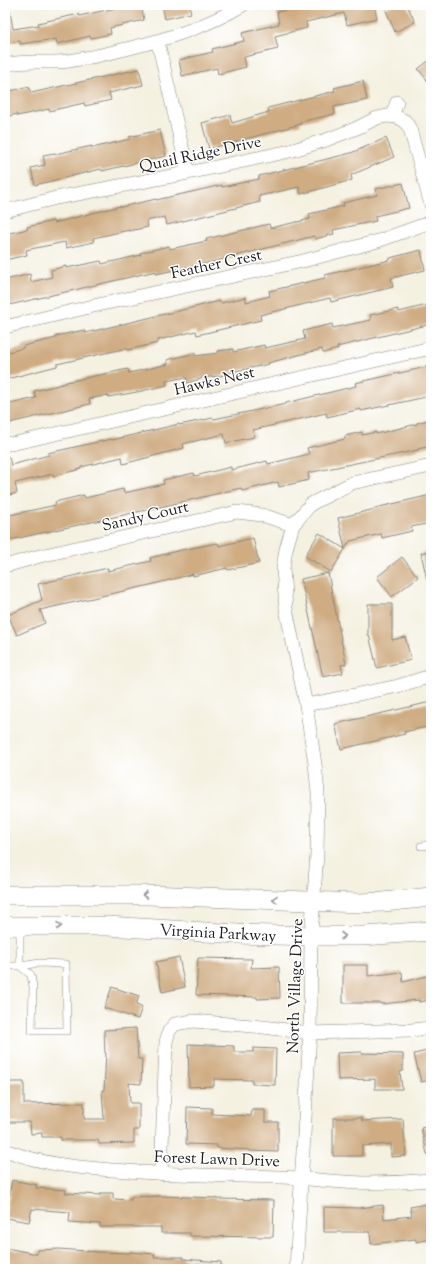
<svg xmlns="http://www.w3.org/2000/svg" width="436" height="1274" viewBox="0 0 436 1274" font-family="'Sorts Mill Goudy',serif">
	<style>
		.building { fill: #cfac82 }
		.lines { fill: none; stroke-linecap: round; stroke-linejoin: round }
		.lane-casing { stroke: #88867e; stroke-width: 8 }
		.street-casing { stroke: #88867e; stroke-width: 14 }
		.secondary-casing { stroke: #88867e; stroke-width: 20 }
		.lane { stroke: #fff; stroke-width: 7 }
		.street { stroke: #fff; stroke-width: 13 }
		.secondary { stroke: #fff; stroke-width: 19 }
		.oneway { stroke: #999 }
		.labels { text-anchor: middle; stroke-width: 3; stroke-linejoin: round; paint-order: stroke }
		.street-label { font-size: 16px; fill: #1c1c1c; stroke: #fff }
	</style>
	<rect width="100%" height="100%" fill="#fff"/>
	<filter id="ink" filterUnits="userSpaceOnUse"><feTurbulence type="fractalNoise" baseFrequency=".025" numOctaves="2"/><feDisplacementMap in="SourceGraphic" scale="8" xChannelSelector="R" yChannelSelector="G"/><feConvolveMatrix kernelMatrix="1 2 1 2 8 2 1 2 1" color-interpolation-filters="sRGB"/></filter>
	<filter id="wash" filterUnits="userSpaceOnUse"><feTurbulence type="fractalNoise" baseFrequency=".012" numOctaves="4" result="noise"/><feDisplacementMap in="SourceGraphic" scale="16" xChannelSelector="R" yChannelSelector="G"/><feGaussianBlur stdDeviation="0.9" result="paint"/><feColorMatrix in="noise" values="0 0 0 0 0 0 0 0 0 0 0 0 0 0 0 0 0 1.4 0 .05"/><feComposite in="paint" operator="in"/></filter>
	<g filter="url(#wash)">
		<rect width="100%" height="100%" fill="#f4f1e1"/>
		<g id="blocks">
			<path class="building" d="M130,5H141L144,20L110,28L111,34L91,38L90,36L57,44L56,39L20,44V41L5,44V12L10,11L13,29L39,25L38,23L79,14V16Z
				M162,5H189L191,13L165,19Z
				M310,5H374L377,18L347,25L344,13L306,22L307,28L275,36L278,49L244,57L246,67L218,74L217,68L182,76L179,60L213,52L212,49L244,41L242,33L279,24L277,12Z
				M392,5H407L415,22L395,32L385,8Z
				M431,59V85L418,69Z
				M139,69L143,85L109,93L111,100L85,106L84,103L49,111V109L17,116V114L5,117V92L29,87L31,93Z
				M363,81L367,100L334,107L335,114L300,122L301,124L209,149L202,123L230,115L232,123L269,112L268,108L335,91L334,88Z
				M160,130L166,156L102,171L101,169L35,185L31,168L45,165L43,155L55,153V154L92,146V148L130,139L129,137Z
				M386,138L394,157L351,175L352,180L301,194L299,187L259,196L260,202L167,225L165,217L146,221L148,227L129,231V230L93,238L94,242L66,248L65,242L26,250L27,255L5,260V234L28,229L27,227L53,221L54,223L120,206L121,207L156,199V200L222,185V187L259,179V176L351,153Z
				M403,183L409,208L375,216L376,221L333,230L334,234L315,239L314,236L212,262L156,274V271L5,306V280L30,274L31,282L52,277L51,270L66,266V268L101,261L102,264L141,255L140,253L169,246L170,249L207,241L206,239L269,224L270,228L310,219L309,214L344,206L343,203L377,195L376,189Z
				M421,250L425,270L391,278L393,287L331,302L330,298L260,315L261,320L197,335L196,331L158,340V343L127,350V348L57,364V366L7,379L5,372V353L23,348V346L56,338V336L84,330L85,333L220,301L221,303L246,297V302L270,296L269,291L325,278V275L390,260V258Z
				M431,304V324L337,347L338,349L323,353L322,349L302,354L268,363L269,364L227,373L228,375L201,378V379L187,383L186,377L166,381L167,385L137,392L108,397V395L89,399L90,404L5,424V405L36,398L34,391L66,383V382L128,369L129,373L168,364L167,360L195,353V356L218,353V351L233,349V352L264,345L265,348L305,339L303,331L332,324L333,328L371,320L370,315L398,309L399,312Z
				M431,366V395L426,396V397L361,411V409L327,417L326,413L253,430L254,437L226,443L224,434L183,444L184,448L123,464L122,457L81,467V469L53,476V474L15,483L17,493L5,496V457H9L11,465L49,455L48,453L111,439L112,440L179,424V425L213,418L214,419L286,404V403L356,386L355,383Z
				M431,419V446L418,449V450L308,473L309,480L279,487L278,482L242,491L241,488L169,505L5,541V516L56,505L55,502L84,495L85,498L123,489L124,493L164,484L163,480L194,473L195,476L231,467V470L267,461L268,464L309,454L307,448L345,439V436L362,432V435L376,432V434L417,424V423Z
				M431,495V523L411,527L412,531L382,538L381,534L350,541L345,549L338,518L375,509V508Z
				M319,533L345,549L331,572L305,556Z
				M253,538L259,563L228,570L227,568L193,576V574L150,585L40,610L45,623L17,635L8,615L42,600L38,584L108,568V571L151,561L150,558L181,550L218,543L219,546Z
				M431,550V580H427L421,553Z
				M402,557L418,577L392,597L377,577Z
				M328,573L346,664L341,665L343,673L323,677L301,579Z
				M368,604H392V640L405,637L411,660L377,668L369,635H368Z
				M431,702V726L404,732L405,734L341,749L335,724Z
				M179,957L185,987L162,992L156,962Z
				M198,958L252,959L251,968L279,967L280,998L257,999V997L196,995Z
				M343,965H368V976L402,972L403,982L431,975V1000L419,1002V1000L381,1004V1003H343Z
				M112,987L139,996L136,1005L142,1007L138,1019L104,1008Z
				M136,1028L138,1059H142L141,1084L129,1083L130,1103H139V1130H134V1143L99,1144L98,1140H61V1137H42V1133L31,1134L30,1122H5V1082H24V1104L84,1103V1119H104L102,1090H104L106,1053H105L104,1030Z
				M188,1044L234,1046V1052H253V1048L276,1049L275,1085L252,1084V1080L214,1079V1086L189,1087Z
				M431,1050V1080L421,1082L414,1054Z
				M362,1052V1053L403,1054V1071L400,1072L402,1089H375V1079L338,1080L337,1053Z
				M187,1107L212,1108V1114L251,1116L252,1110H265V1122H278V1152L250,1151V1150L217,1148V1145L186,1144Z
				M333,1118H362V1121L403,1119L406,1156L391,1157V1144L362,1146V1156H333Z
				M431,1126V1154H427L421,1128Z
				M12,1180L37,1185L36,1188L66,1190L65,1193L101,1195V1193H113V1199L131,1200V1197L161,1196L216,1198V1199L274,1200L273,1237L190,1236V1233H161V1227H100V1224L69,1222L70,1212L32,1209L29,1222L5,1218Z
				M431,1203V1239L416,1242V1239L371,1244L370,1232H324V1207L359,1208L383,1205L384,1219L412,1216L410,1207Z
				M6,1248L37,1254V1250L59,1249L99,1252L130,1253V1252L155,1254L154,1257H183V1259L221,1262V1269H5Z"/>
		</g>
	</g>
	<g filter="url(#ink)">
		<use href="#blocks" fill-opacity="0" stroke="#88867e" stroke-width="1"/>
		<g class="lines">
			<g class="lane-casing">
				<path id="lane" d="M421,846L431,845
					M20,926V966
					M5,966H20L40,963L66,964L67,1031H32L33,987L31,975L20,966"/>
			</g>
			<g class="street-casing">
				<path id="street" d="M158,42L188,173
					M5,65C26,59 48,64 69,61C88,58 107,54 126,49C167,39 206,27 243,5
					M392,116L397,102
					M5,211L56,198L188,173L290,151L326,140L357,128L377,118L387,116L397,117L405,121L410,129L431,205
					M5,327L102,304L303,261L378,241L431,222
					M5,443L11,444L29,440L431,348
					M5,566L40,556L237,512L262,515L293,525
					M306,705L398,686L431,676
					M5,1150C46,1166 84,1168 127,1171C178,1175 229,1176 279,1177C309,1178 338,1183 367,1183C389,1183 410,1182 431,1180
					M161,1174L166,1042L169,1031L175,1024L193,1021L263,1027L310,1033L411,1030L431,1028
					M296,1269L310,1033L311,936L317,854L318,793L315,764L306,705L286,609L283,568L286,549L293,525L311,504L352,483L431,466"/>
			</g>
			<g class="secondary-casing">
				<path id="secondary" d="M5,895H148L359,903L383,902L431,897
					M5,926H107L238,934L311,936H364L431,931"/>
			</g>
			<use href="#lane" class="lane"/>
			<use href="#street" class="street"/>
			<use href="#secondary" class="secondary"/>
		</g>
		<defs><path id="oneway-chevron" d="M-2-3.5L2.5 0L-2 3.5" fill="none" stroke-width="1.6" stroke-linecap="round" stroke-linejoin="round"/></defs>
		<g class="oneway">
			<use href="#oneway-chevron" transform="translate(145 895) rotate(180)"/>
			<use href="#oneway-chevron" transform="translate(275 899) rotate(-178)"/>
			<use href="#oneway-chevron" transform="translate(59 926)"/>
			<use href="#oneway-chevron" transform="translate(343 936)"/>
		</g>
	</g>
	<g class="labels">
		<g class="street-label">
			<text transform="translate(200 153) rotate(-12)" y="6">Quail Ridge Drive</text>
			<text transform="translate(216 263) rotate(-12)" y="6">Feather Crest</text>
			<text transform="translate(214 380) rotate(-13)" y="6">Hawks Nest</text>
			<text transform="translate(145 515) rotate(-13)" y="6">Sandy Court</text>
			<text transform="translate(218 932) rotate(3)" y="6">Virginia Parkway</text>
			<text transform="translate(294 986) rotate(-88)" y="6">North Village Drive</text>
			<text transform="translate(217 1158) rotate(2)" y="6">Forest Lawn Drive</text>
		</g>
	</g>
	<rect width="436" height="1274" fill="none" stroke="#fff" stroke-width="20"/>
</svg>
